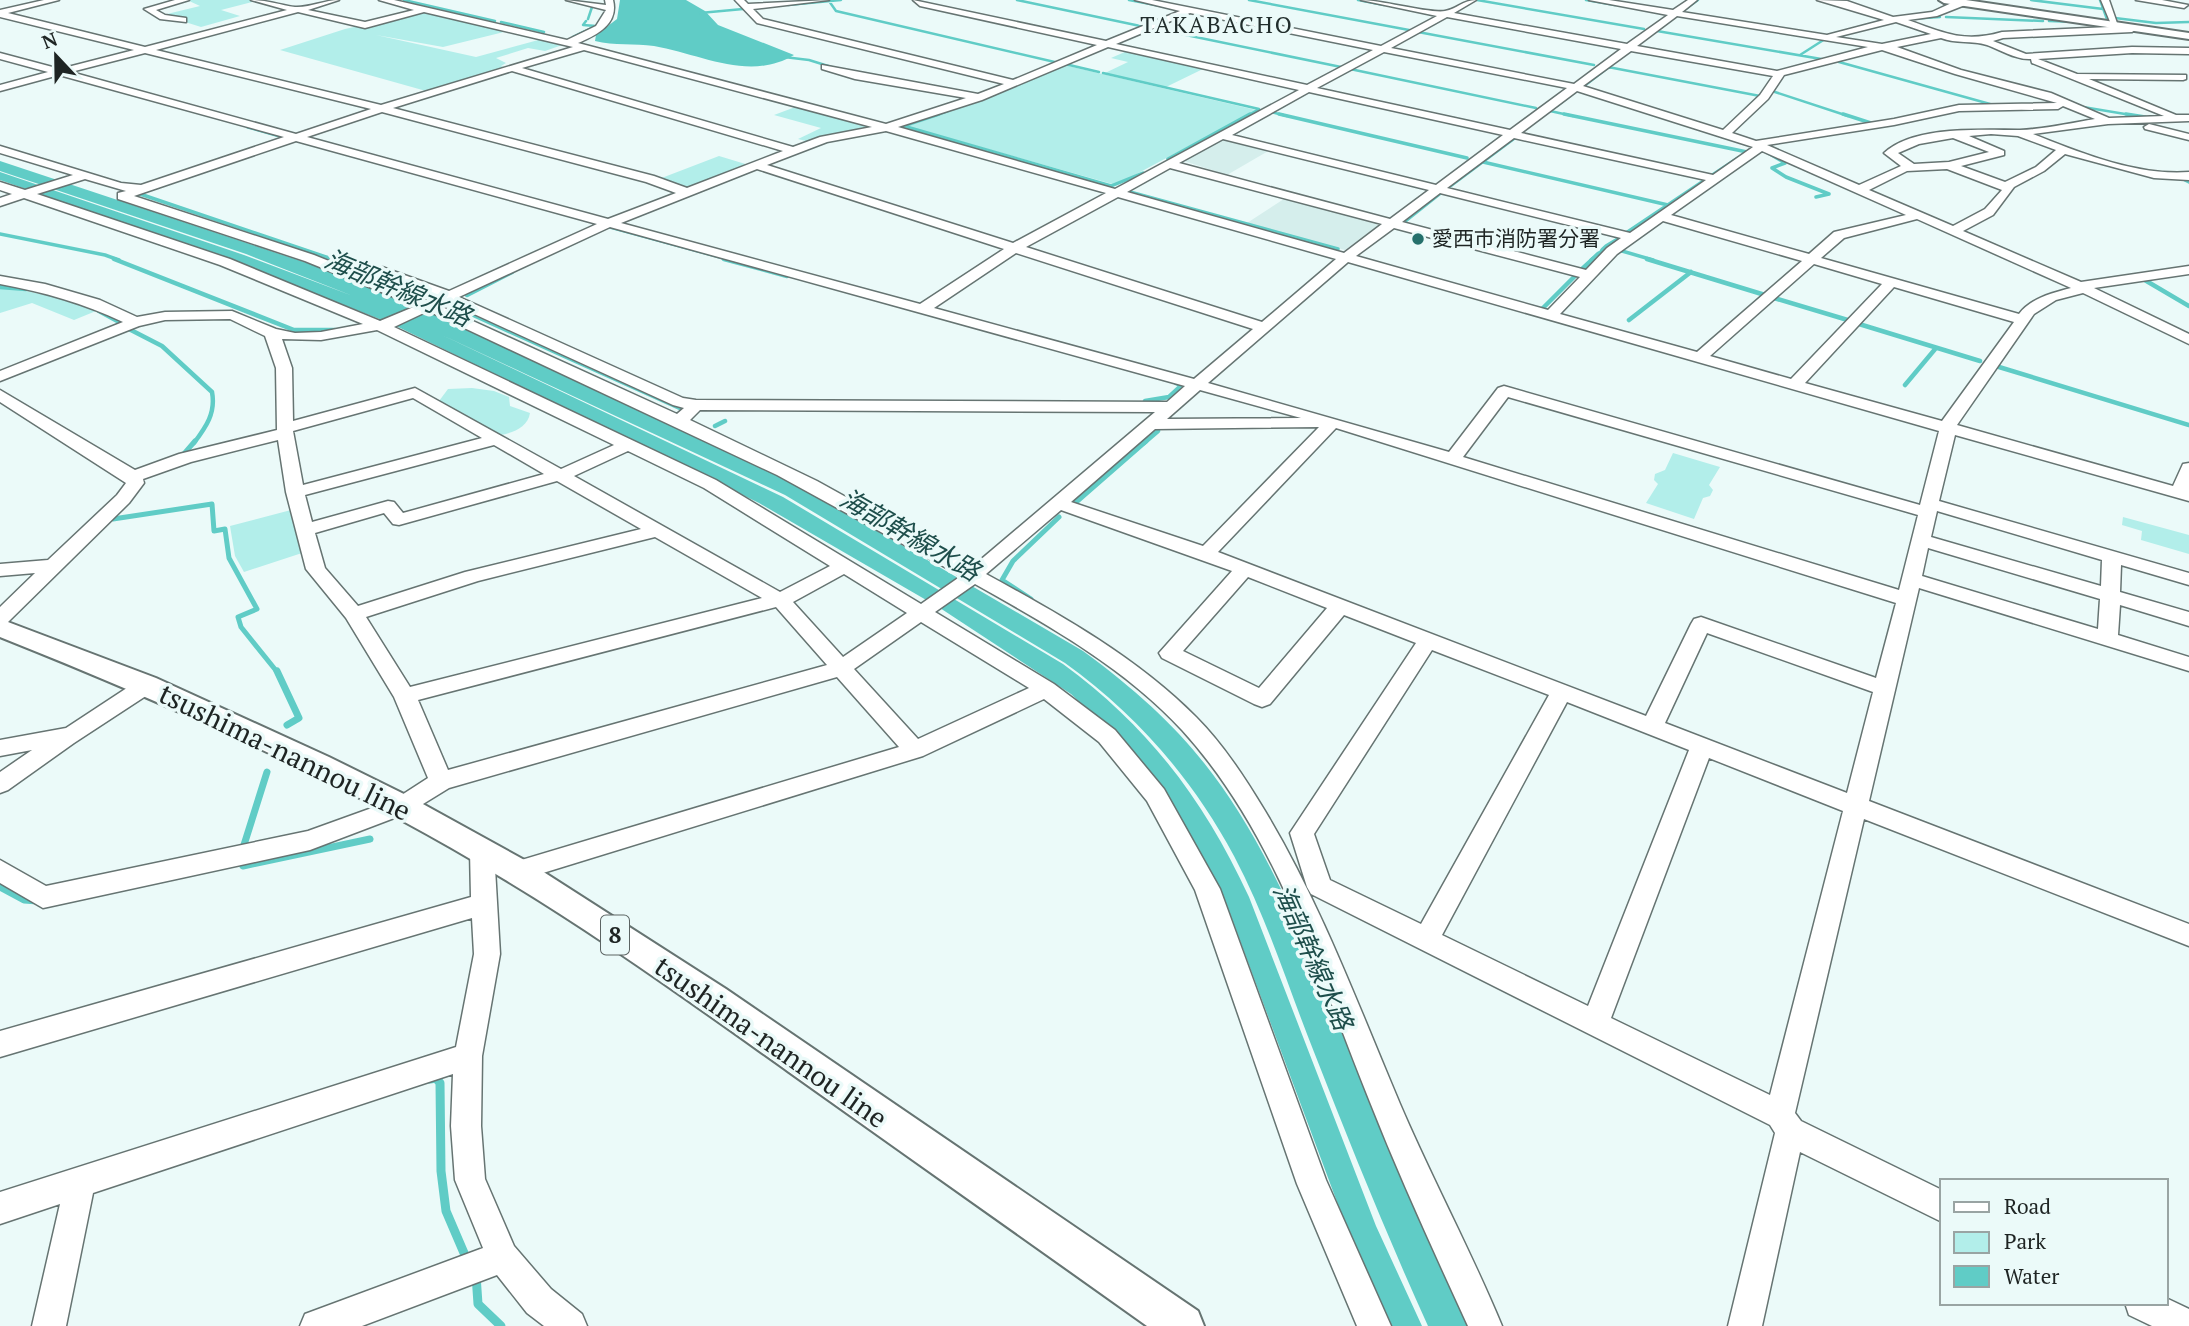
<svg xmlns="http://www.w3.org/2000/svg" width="2189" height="1326" viewBox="0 0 2189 1326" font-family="'PT Serif','Noto Sans JP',serif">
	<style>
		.built { fill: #d5eeec }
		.green { fill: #b2eeea }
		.water { fill: #60ccc6 }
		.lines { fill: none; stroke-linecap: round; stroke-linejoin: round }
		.stream-far5 { stroke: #60ccc6; stroke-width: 2.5 }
		.stream-far4 { stroke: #60ccc6; stroke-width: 3.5 }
		.stream-far3 { stroke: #60ccc6; stroke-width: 4.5 }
		.stream-far2 { stroke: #60ccc6; stroke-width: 5 }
		.stream-far1 { stroke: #60ccc6; stroke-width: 7 }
		.stream { stroke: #60ccc6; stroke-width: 9 }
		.minor-casing { stroke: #667472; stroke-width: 3 }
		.major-casing { stroke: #667472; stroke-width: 4 }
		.minor { fill: #fff; fill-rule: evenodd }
		.major { fill: #fff; fill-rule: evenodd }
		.poi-dot { fill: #26706c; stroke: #ebfaf9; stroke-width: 2.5 }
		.labels { text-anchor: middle; stroke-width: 7; stroke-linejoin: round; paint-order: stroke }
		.far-poi-label { font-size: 21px; fill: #1e2423; stroke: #ebfaf9; text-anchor: start }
		.far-quarter-label { font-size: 23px; letter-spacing: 2px; fill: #222e2d; stroke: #ebfaf9 }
		.shield { fill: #ebfaf9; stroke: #5c6463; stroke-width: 2 }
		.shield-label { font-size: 23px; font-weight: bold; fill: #1e2423 }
		.water-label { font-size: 26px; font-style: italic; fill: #1e4e4b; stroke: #ebfaf9 }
		.near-street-label { font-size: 28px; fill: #1e2423; stroke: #ebfaf9 }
	</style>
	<rect width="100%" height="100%" fill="#ebfaf9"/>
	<path class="built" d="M1227,139L1270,150L1227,175L1181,160L1219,140Z
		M1287,197L1374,221L1379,227L1345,250L1247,223Z"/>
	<path class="green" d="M187,0H251L256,1L221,10L240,16L201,27L163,15L200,6Z
		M427,11L508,31L443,47L376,35L476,57L542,39L565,44L545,51L528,48L496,58L506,63L501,66L511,69L426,91L280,50L345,29Z
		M1127,51L1205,68L1166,87L1105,73L1128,62L1111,58Z
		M1064,65L1256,110L1116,185L906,126L985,99Z
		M798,106L871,126L869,130L810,142L798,139L821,128L774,115Z
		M719,156L752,166L686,190L659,179Z
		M12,288L59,298L96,311L74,320L32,303L0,313V289Z
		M472,388L494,391L509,397L510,406L530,413C528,427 513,433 500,435L439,401L448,389Z
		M1673,453L1720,467L1709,485L1713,490L1710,496L1703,498L1694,519L1646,503L1658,484L1654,480L1655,474L1665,470Z
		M291,510L302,553L244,572L235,556L230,526Z
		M2123,517L2189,535V554L2141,540L2142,531L2122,525Z"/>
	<path class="water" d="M620,0H686L705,11L718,25L794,55C749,82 701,54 654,46C635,43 614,46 595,41L596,35L617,19Z
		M0,161L322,268L423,309L804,488L1083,651C1180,722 1228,781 1281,889L1468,1326H1428C1387,1236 1350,1144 1314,1052C1288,987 1267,918 1234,856C1192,778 1137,715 1065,663L785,495L442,335L783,497L1063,664C1149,727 1204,800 1249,897L1376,1226L1422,1326H1388L1366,1280L1226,903L1204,859L1162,788L1140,759L1071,694L940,608L759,503L392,324L230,260L0,180V172L244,255L353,296L246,254L0,171Z"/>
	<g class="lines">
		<path class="stream-far5" d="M404,0L495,21
			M1017,0L1145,27
			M1129,0L1166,7
			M1249,0L1409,30
			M1358,0L1384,5
			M1477,0L1644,29
			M1586,0L1615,5
			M2031,0L2103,9
			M2100,0L2108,22
			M829,1L836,11L1059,63
			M788,5L841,0
			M700,13L743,9
			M1680,13L1698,0
			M1946,17L2043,21
			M2115,18L2156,23L2189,22
			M588,19L592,7
			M1909,19L1940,17
			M2049,21L2078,22
			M501,22L544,32
			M1152,28L1341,67
			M1657,31L1827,60
			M1418,32L1594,65
			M573,37L596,26L583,25L586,21
			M1800,55L1825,39
			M784,57L809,60L841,70
			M1839,62L1990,104
			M1060,66L1065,64L1099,72
			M1608,67L1760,96
			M1350,69L1536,108
			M1103,73L1259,109L1247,116
			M1583,87L1609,67
			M1775,92L1848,116
			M1557,106L1578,90L1582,91
			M2083,107L2137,116
			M1550,111L1573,116
			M1271,112L1287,116
			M934,116L948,111"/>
		<path class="stream-far4" d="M939,114L903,126L1111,186L1143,173
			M1279,114L1467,158
			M1564,114L1747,152
			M1843,114L1874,124
			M2126,114L2145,117
			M248,127L287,138
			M1765,151L1785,163L1772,168L1786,177L1829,194L1816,197
			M1168,159L1250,114
			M1483,162L1668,205
			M1711,176L1738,158
			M2185,180L2189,182
			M1446,189L1517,136
			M1130,192L1338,249
			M140,194L335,260
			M1403,223L1442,192L1446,193
			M610,227L731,260
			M1626,233L1708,178
			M0,234L105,255L119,260
			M1622,251L1653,260
			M1591,260L1606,246L1621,237"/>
		<path class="stream-far3" d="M114,259L294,330H335
			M330,259L431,296
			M724,259L787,276
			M1647,259L1765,295
			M1581,270L1593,259
			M2143,279L2189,306
			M0,287L26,289
			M467,295L512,272
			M1774,298L1851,321
			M458,308L682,409
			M1542,309L1575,276
			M99,311L121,323
			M1629,320L1691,272
			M1859,324L1980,361
			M127,328L162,346L212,392C216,413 206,427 194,443
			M1999,367L2189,425
			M1905,385L1936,348
			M1145,401L1169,397L1182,385L1176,383
			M715,426L725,421
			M1144,443L1158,431"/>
		<path class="stream-far2" d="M183,455L195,441
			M1075,503L1146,441
			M113,519L212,504L214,531L225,529L229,558L257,609L238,617L241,627L278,673
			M1031,599L1002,580L1013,561L1059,517"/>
		<path class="stream-far1" d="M277,671L299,718L287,725
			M243,848L267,772
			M241,861L244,860L243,866L370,839
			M0,887L24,900L38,901"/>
		<path class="stream" d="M430,1079L436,1078L440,1083L441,1171L446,1211L467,1260
			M476,1275L478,1304L501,1326"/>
		<g class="minor-casing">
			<path id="minor" d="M44,0H59L8,13L145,47L287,10L251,0C266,0 280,5 295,7C309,8 325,0 339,0L308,10L365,22L414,10L379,0H394L567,40L596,26L606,10L566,0L606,5L605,0H613C619,24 597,35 578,43L886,124L966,98L855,79L822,69V65L978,94L1004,84L757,23L735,0H744L748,4L829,0L753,9L763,19L1013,80L1097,45L920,6L913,0L1106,41L1180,11L1135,0H1152L1381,46L1437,16L1361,0C1381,0 1432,14 1445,11C1457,9 1463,0 1476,0L1454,13L1627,44L1668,15L1589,0H1609L1673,10L1688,0H1697L1682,12L1827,35L1884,20L1817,0L1847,1L1893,17L1932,12L1958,0H1966L1965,5L1937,16L1908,20C1944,33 1964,43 2002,32L2132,26L2136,29L2132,32L2003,38L1993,41L2026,54L2132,47L2189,48V54L2132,53L2038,59L2077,74L2186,75V79L2183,80L2089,79L2176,115H2189V121L2108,124L2033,134C2081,153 2137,176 2189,172V180L2154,178L2065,154L2044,171L2014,187L1993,215L1963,231L2081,282L2189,266V274L2094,288L2189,334V344L2083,293L2056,300L2034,314L1957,425L2173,486L2183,464L2189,463V501L1955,435L1939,501L2189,573V585L2121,565L2120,592L2189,612V626L2120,605L2118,635L2189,657V671L1919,588L1869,801L2189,924V946L1864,819L1795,1113L1801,1121L1942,1190V1222L1800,1152L1762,1326H1728L1775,1133L1770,1125L1311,894L1307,887L1290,833L1416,643L1344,615L1270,704L1262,707L1254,704L1162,658L1159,653L1232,571L1061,510L986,574C1061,615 1136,657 1196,717C1223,744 1245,778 1265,811C1321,904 1358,1005 1400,1104C1432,1179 1471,1251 1502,1326H1468C1434,1252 1400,1178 1370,1102C1319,976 1276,833 1182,730C1125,668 1048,625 975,584L935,612L1054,684L1115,730L1164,789L1220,889L1326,1180L1391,1326H1357L1297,1184L1195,890L1147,801L1099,742L1044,699L923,756L517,881L508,878L505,871L508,864L899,747L837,677L449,788L410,812L310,850L43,908L0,883V860L46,886L308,831L394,800L428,778L394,697L346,618L306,569L286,492L278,440L191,462L143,479L144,483L129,503L7,623L0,625V607L35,573L0,576V564L48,560L117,495L126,483L0,402V390L135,470L179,454L277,430L276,368L265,336L230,319L165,320L139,326L0,381V371L123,322C83,303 44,292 0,284V276L45,284L100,300L137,317L165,312L232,311L276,329L295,333L321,332L363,324L220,265L24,198L0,206V198L12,194L0,190V182L25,190L73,175L0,153V146L121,183L141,185L284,137L59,75L0,91V85L48,72L0,59V53L60,69L134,50L0,17V10ZM298,12L365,28L424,12L573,47L381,105L156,50ZM1190,13L1373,50L1307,85L1116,44ZM1677,16L1868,47L1777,71L1637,46ZM1447,17L1621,49L1574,84L1391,48ZM1896,22L1931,34L1882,44L1836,37ZM1941,38C1956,44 1972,40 1987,45C2001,50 2016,60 2031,59L2032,63L2164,116L2109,118L2051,93L1961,70L1897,47ZM1108,47L1299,90L1115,189L898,127L982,100ZM584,50L872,127L820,137L793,147L522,68ZM1882,50L1955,74L2057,103L1959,105L1894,119L1756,141L1732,133L1768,99L1784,75ZM1631,51L1773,76L1760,95L1723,130L1583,86ZM1384,52L1567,88L1510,130L1317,88ZM145,53L371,109L296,134L71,72ZM512,71L783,151L687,188L654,176L393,108ZM1577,91L1753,147L1713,175L1521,133ZM1309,92L1503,135L1436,185L1232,135ZM2063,106L2095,119C2071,123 2045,129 2020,130C1982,130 1914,125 1884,153L1901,166L1859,185L1767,145L1894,125L1959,111L2058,109ZM382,112L646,182L676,193L608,219L307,137ZM886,131L1106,193L1013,243L767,165L827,142ZM1991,134L2018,136L2056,150L2036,167L2005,182L1961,166L2004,155V151L1969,136ZM1514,138L1706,180L1630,233L1447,188ZM1953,138L1989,152L1949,162L1914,164L1898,153L1919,144ZM1223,139L1429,190L1390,219L1179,163ZM296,141L597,224L449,291L382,267H372L370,270L438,296L428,301L314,255L134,196ZM1762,151L1906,215L1834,232L1809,254L1671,215ZM1170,168L1382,224L1344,253L1127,192ZM757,169L1004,249L920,304L621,223ZM1947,169L2002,190L1985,209L1953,226L1869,190L1907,171ZM85,179L126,191L118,193V199L305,261L416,306L380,321L230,259L37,194ZM1440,193L1621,238L1607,248L1586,270L1402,222ZM1118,197L1336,259L1262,322L1026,247ZM1917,219L2071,288C2052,293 2031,298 2019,314L1821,258L1844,238ZM1663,221L1802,261L1697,352L1560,314L1617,254ZM610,227L1185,386L1167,402L696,400L683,398L459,297ZM1394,228L1580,277L1548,310L1356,256ZM1016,253L1253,329L1194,379L934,308ZM1348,262L1939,431L1920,505L1504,386L1498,388L1449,452L1208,383ZM1814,264L1882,284L1791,379L1710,356ZM1894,287L2014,322L1942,421L1805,383ZM448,302L673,405L684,408L677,414L440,306ZM428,311L777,475L961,576L921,604L716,480L394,327ZM377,330L614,445L561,469L415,388L293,421L292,368L282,339L321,340ZM1200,390L1301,418L1167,419ZM1508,397L1918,515L1899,590L1463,457ZM413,398L482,438L303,485L293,431ZM700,410L1155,412L972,567L817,481L690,420ZM1319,427L1203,546L1071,502L1155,429ZM1336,428L1896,603L1876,678L1701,617L1694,619L1691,624L1646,716L1218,552ZM494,445L544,474L403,513L394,502L388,501L312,522L305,495ZM628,451L704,488L830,566L780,592L574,476ZM557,481L641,529L465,572L358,606L325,568L315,533L384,513L393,524L399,525ZM1937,511L2102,560L2101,586L1931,537ZM655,537L762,598L410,687L366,617L478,581ZM1928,548L2100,599L2098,629L1922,576ZM844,574L907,613L843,657L793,602ZM1248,577L1327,608L1259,688L1183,651ZM776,607L827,665L448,770L418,700ZM921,622L1029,688L918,739L854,669ZM1707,633L1873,692L1847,793L1665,723ZM1432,650L1549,695L1421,924L1330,880L1314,834ZM1567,702L1689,750L1588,1006L1442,935ZM1709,758L1843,811L1770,1095L1611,1018Z
				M175,0H189L156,10L165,15L186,18V22L160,19L144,9Z
				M2101,0H2109L2118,26L2111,24Z
				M2136,0H2162L2188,5L2184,8Z
				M2149,124L2189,134V140L2145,129L2144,127Z
				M147,678L155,680L158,685L155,690L74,743L8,790L0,793V772L32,750L0,756V740L66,728L139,680Z
				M482,841L491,844L494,851L500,954L482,1056L481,1126L485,1179L514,1246L551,1289L582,1314L587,1326H544L527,1313L497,1275L362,1326H300L305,1314L483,1248L455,1180L451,1126L453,1074L93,1193L66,1326H32L60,1204L0,1224V1192L456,1047L474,954L472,918L0,1057V1031L471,897L470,851L473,844Z
				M2166,1298L2189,1309V1326H2152L2129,1315L2125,1303H2166Z"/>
		</g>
		<g class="major-casing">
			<path id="major" d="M1939,0H1966L2189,33V39L1944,3Z
				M0,619L156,678L329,757L412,798L528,862L726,989L1198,1311L1204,1326H1147C1028,1241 908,1157 789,1072C696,1006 602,938 504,879C345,782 173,706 0,637Z"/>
		</g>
		<use href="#minor" class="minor"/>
		<use href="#major" class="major"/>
	</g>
	<circle class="poi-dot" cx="1418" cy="239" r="7"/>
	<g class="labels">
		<g class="far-poi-label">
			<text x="1432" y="246">愛西市消防署分署</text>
		</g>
		<g class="far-quarter-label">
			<text x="1217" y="33">TAKABACHO</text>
		</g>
		<rect class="shield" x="601" y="915.5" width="28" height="39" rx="5"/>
		<g class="shield-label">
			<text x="615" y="943">8</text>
		</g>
		<g class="water-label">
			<text transform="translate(398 288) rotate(23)" y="9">海部幹線水路</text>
			<text transform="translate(910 535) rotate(30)" y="9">海部幹線水路</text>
			<text transform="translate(1313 957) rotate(66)" y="9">海部幹線水路</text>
		</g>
		<g class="near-street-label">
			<text transform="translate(285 752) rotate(26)" y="10">tsushima-nannou line</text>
			<text transform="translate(771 1042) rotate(35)" y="10">tsushima-nannou line</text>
		</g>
	</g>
	<rect x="1940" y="1179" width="228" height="126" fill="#ebfaf9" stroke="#99a4a3" stroke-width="2"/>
	<rect x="1954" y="1202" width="35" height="10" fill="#ffffff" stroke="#99a4a3" stroke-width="2"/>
	<text x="2004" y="1214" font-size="21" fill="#1e2423">Road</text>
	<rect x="1954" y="1232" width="35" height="21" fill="#b2eeea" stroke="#99a4a3" stroke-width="2"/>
	<text x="2004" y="1249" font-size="21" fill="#1e2423">Park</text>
	<rect x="1954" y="1266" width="35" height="21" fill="#60ccc6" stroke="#99a4a3" stroke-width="2"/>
	<text x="2004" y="1284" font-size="21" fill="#1e2423">Water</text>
	<g transform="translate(56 56) rotate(338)" stroke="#ebfaf9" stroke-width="5" paint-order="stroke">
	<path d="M0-5L12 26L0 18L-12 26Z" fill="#1e2423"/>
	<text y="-10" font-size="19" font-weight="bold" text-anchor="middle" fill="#1e2423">N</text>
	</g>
</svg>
